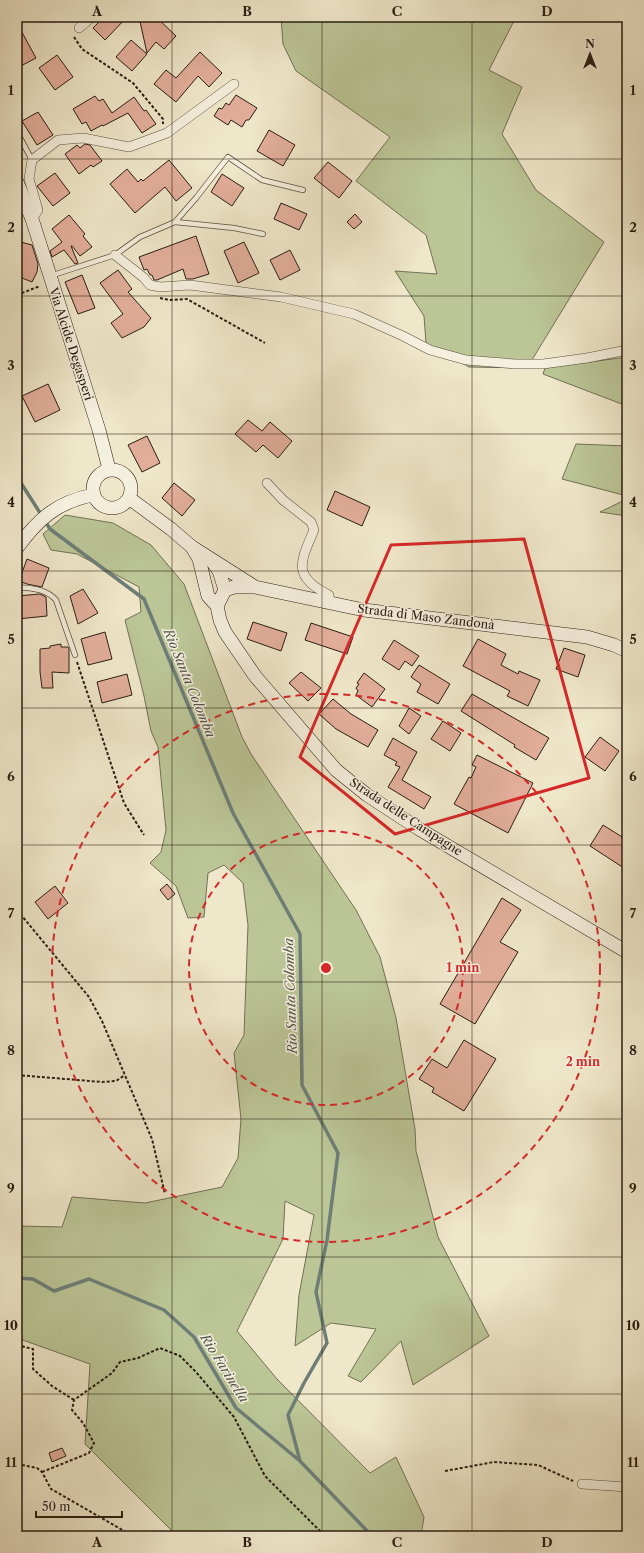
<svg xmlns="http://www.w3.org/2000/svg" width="644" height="1553" viewBox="0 0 644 1553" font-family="'Libre Caslon Text',serif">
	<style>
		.green { fill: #bbc596; stroke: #727054 }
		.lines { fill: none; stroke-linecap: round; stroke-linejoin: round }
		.stream { stroke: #6d7e77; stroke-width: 3.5 }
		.building { fill: #e2ae9b; stroke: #291c11 }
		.lane-casing { stroke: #5a4f3f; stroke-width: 6 }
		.street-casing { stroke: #5a4f3f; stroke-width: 10 }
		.secondary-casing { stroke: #291c11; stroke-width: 14 }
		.path { stroke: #291c11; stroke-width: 2; stroke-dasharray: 3 2; stroke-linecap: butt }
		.lane { stroke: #f5efdd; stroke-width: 4.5 }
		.street { stroke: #f5efdd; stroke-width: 9 }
		.secondary { stroke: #f5efdd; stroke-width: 13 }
		.marked { fill: none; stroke: #d62828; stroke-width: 3; stroke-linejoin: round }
		.grid { fill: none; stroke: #291c11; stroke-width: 1; stroke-opacity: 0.55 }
		.ring { fill: none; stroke: #d62828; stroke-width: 2; stroke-dasharray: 7 5 }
		.labels { text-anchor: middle; stroke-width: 3; stroke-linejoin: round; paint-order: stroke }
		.street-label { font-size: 12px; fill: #291c11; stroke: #f5efdd }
		.water-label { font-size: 13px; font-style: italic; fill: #51554c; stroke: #f5efdd }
		.centre { fill: #d62828; stroke: #f5efdd; stroke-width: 2 }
		.ring-label { font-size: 12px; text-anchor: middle; font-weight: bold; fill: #d62828; stroke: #f5efdd; stroke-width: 3; stroke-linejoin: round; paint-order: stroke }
		.neatline { fill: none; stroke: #291c11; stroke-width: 1.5 }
		.grid-label { font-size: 13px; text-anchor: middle; font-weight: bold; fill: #291c11 }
	</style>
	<rect width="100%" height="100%" fill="#efe7ca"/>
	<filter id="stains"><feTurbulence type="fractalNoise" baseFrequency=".005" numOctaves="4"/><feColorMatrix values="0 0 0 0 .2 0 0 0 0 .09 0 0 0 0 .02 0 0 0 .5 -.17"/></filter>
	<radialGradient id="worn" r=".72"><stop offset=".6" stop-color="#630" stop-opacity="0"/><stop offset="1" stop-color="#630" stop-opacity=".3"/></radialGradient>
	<path class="green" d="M281,17H516L489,70L522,87L502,134L536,190L604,242L527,368L469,367L426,343L424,316L395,271L437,274L426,235L356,181L390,137L296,71L283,44Z
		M627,357V406L543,374L545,368Z
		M576,444L627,446V496L562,479Z
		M627,499V516L600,512Z
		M65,515L113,523L151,545L184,584L242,737L251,754L356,910L380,957L396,1018L415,1129L416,1151L438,1237L489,1336L413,1385L401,1341L361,1382L348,1376L376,1329L331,1323L295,1346L299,1295L314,1215L285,1201L283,1239L237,1331L277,1379L370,1473L396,1457L424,1517L421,1536H177L85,1444L90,1364L17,1338V1226L62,1227L72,1197L145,1203L222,1187L238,1158L241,1119L234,1053L244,1035L248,925L243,883L224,865L208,873L204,917L188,918L176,886L150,863L161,852L166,830L158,747L151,731L144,696L125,620L141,612L139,587L77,554L51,550L43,534Z"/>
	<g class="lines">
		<path class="stream" d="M17,470L21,483L42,516
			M45,521L50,529L144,599L233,813L300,934L302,1085L338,1153L327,1240L316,1292L327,1343L304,1383L288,1415L300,1461L372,1536
			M17,1278L33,1279L54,1291L89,1279L164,1310L194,1337L236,1408L300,1461"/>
	</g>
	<path class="building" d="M104,17H127L105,40L93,28Z
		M139,17H156L176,36L164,49L156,42L147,53Z
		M17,23L36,58L17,68Z
		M131,40L147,54L132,71L116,57Z
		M200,52L222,73L209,87L198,76L176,102L154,84L166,70L176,78Z
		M57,55L73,77L55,90L39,68Z
		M236,95L257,108L249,120H246L242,127L231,120L228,125L214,116L219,108L222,109L226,103L229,105Z
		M95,96L99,101L103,99L112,113L134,97L144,111L146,110L156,124L142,133L128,113L103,126L102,125L91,131L86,122L82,124L73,109Z
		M38,112L53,135L37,145L22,121Z
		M269,130L295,145L283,166L257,151Z
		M85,144L90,145L102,161L93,167L91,165L79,174L65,154L77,145L80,148Z
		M169,160L192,188L176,201L165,187L135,213L110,184L127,169L138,182L141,179L143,181Z
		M328,162L352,181L339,198L314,178Z
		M55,173L70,193L53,206L37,186Z
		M222,174L244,188L232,206L211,192Z
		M281,203L307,214L299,230L274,219Z
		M355,214L362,222L354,229L347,222Z
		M69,215L85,234L83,236L92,247L80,256L72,246H71L78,263L75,264L64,250L52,257L50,251L62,242L52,229Z
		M196,236L209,274L193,279H186L183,269L157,280H154L152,275H150L147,269L144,270L139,257Z
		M17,241L32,245L38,264L37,272L32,282L17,276Z
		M244,242L259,273L238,283L224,251Z
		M290,250L300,270L280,280L270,260Z
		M118,270L132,289L128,292L151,318L144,327L122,338L111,323L123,314L100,283Z
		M82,275L95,308L78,314L65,282Z
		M48,384L60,410L35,422L22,396Z
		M248,420L262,431L270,422L292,441L278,458L263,445L256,452L235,434Z
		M147,436L160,463L142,472L128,445Z
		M174,483L195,500L182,516L162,498Z
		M335,491L370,507L362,526L327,510Z
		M27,559L49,568L42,587L27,584L19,581Z
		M83,589L98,613L78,624L70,596Z
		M40,594L46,597L47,616L17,619V596Z
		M253,622L287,633L281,651L247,639Z
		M311,623L353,637L347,654L305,640Z
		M105,632L112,659L88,665L81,639Z
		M478,639L506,654L501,665L518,674L519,671L540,680L528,706L507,696L510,691L463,666Z
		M394,640L419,656L412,666L405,661L399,670L382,659Z
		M61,644V647H68L69,649V673L52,672L53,688H42L40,672V649L50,648V646Z
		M564,648L585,655L578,677L556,669Z
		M419,665L450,684L438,704L417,692L421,684L411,677Z
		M301,672L321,688L308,701L289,683Z
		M364,673L385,689L372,707L356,695L358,691L356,688L359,684L357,683Z
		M127,674L132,695L102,703L97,682Z
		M472,694L549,738L536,760L514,747L515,745L461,711Z
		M333,699L351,714L378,730L368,747L336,729L319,714Z
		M409,708L421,716L409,734L399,726Z
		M443,721L461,733L450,751L431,739Z
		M600,737L619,751L605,771L585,757Z
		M393,738L417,752L402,780L431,797L424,809L388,787L400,767L395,765L397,762L384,755Z
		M477,755L533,783L508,833L454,804L469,777L471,778L476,767L472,765Z
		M603,825L627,840V870L590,846Z
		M167,884L175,894L168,900L160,890Z
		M55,886L68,903L48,919L35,902Z
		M502,898L521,910L500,942L518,952L475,1024L440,1004Z
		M464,1040L496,1059L464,1111L432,1092L434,1088L419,1079L432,1059L447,1068Z
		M62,1448L66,1456L52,1462L49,1453Z"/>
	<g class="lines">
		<g class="lane-casing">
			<path id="lane" d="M17,132L32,160
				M175,222L196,198L228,157L262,180L303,190
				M50,276L115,255L140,237L175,222L234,228L263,234
				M17,587C32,589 45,588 56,600L75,655"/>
		</g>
		<g class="street-casing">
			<path id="street" d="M79,28L92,17
				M32,219L38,210L29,179L32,160L58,140L83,138L129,147L167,133L234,84
				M115,255L143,277L150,285L160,287L190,285L281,297L311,304L354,314L403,336L430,350L466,360L515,364H543L587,358L627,350
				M267,483L283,500L311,522L314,530C300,562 292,577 329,595L330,604
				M582,1484L627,1487"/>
		</g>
		<g class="secondary-casing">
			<path id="secondary" d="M17,182L32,219L99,430L109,469
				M93 489a19 19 0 1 1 38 0a19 19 0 1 1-38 0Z
				M129,498L171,529L192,547L255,587
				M17,548C38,519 57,502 93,495
				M193,549L199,559L208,596L217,606
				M212,561L219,571L225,590
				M225,590L217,606L220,620L225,632L255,676L336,770L367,795L419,829L627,952
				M225,590L234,587H255L364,610L587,637L614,645L627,651"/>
		</g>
		<path class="path" d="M74,37L82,49L133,83L163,119V124
			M17,295L40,286
			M160,298L169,300L187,299L265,343
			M77,662L124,803L144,835
			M17,910L89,997L102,1021L152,1139L165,1194
			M17,1075L102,1082L116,1081L125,1075
			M17,1345L33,1349V1369L52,1386L74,1400
			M17,1464L37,1468L42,1472L51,1489L133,1536
			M445,1471L494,1462L538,1465L573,1481
			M42,1472L89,1453L94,1443L83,1423L72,1410L74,1400L112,1373L120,1362L138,1358L160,1348L180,1356L196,1372L234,1417L265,1476L325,1536"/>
		<use href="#lane" class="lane"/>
		<use href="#street" class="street"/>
		<use href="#secondary" class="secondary"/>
	</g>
	<path class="marked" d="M524,539L589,778L395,834L300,757L391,545Z"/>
	<path class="grid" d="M172,17V1536M322,17V1536M472,17V1536M17,159H627M17,296H627M17,434H627M17,571H627M17,708H627M17,845H627M17,982H627M17,1119H627M17,1257H627M17,1394H627"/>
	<g class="ring">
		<circle cx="326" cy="968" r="137"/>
		<circle cx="326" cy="968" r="274"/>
	</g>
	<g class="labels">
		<g class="street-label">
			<text transform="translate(71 344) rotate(72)" y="4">Via Alcide Degasperi</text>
			<text transform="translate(426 617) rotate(7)" y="4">Strada di Maso Zandonà</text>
			<text transform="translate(406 817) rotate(33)" y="4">Strada delle Campagne</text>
		</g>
		<g class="water-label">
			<text transform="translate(190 683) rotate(68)" y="5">Rio Santa Colomba</text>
			<text transform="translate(290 996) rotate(-92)" y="5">Rio Santa Colomba</text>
			<text transform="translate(225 1368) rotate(58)" y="5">Rio Farinella</text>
		</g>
	</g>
	<circle cx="326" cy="968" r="6" class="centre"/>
	<g class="ring-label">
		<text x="463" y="972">1 min</text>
		<text x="583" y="1066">2 min</text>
	</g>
	<rect width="644" height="1553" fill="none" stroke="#efe7ca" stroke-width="44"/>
	<g transform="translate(590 54)" stroke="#f5efdd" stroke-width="3" paint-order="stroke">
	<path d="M0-3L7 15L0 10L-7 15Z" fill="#291c11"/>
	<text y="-6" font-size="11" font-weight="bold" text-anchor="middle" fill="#291c11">N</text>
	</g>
	<path d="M36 1511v6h86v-6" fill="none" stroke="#291c11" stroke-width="2"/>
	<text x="42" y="1511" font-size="12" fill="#291c11" stroke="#f5efdd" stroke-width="3" paint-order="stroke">50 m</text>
	<rect x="22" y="22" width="600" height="1509" class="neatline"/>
	<g class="grid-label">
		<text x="97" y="16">A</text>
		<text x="247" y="16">B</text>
		<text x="397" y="16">C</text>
		<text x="547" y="16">D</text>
		<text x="11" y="95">1</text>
		<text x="633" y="95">1</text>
		<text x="11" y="232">2</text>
		<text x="633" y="232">2</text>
		<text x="11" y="370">3</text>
		<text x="633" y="370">3</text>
		<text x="11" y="507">4</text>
		<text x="633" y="507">4</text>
		<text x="11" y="644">5</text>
		<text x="633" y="644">5</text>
		<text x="11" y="781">6</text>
		<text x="633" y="781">6</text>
		<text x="11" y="918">7</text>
		<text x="633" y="918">7</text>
		<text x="11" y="1055">8</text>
		<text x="633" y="1055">8</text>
		<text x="11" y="1193">9</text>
		<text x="633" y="1193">9</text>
		<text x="11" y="1330">10</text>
		<text x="633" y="1330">10</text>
		<text x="11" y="1467">11</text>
		<text x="633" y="1467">11</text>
		<text x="97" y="1547">A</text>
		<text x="247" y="1547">B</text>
		<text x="397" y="1547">C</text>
		<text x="547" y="1547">D</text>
	</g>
	<rect width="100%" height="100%" filter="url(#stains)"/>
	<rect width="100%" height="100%" fill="url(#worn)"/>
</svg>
